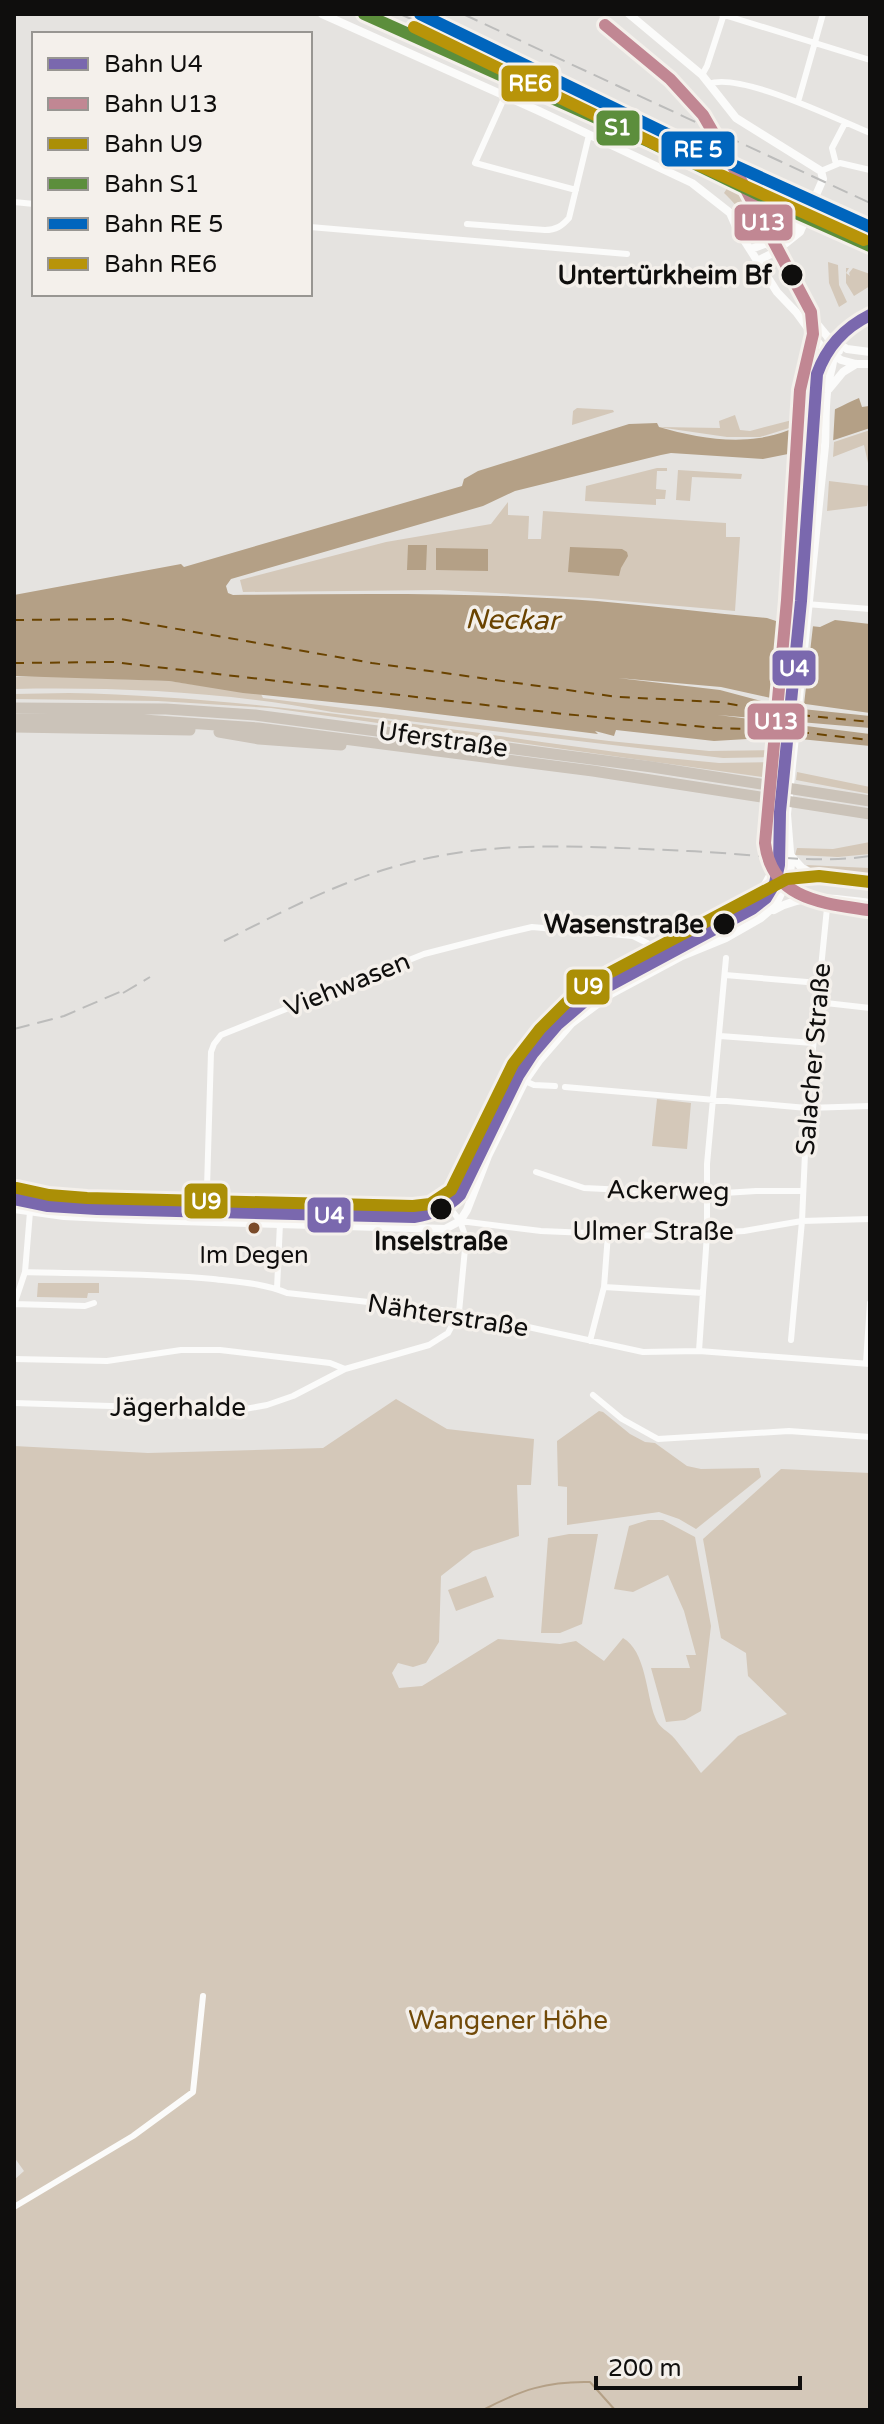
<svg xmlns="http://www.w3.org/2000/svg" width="884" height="2424" viewBox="0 0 884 2424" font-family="'Varela Round',sans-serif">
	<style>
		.green { fill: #d4c8b9 }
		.water { fill: #b4a086 }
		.pier { fill: #e5e3e0 }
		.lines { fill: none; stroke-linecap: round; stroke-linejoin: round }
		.stream { stroke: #b4a086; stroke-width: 2 }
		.ferry { stroke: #6a4300; stroke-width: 2; stroke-dasharray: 10 8; stroke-linecap: butt }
		.street { stroke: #fbfbfa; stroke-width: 6 }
		.secondary { stroke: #fbfbfa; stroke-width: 8 }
		.highway { stroke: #cbc3b9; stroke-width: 11 }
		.rail { stroke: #bcbcbb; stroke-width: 2; stroke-dasharray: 16 8; stroke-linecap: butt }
		.rail-1-casing { stroke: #f4f0eb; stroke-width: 18 }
		.rail-2-casing { stroke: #f4f0eb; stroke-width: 18 }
		.rail-3-casing { stroke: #f4f0eb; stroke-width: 18 }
		.rail-4-casing { stroke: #f4f0eb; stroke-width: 18 }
		.rail-5-casing { stroke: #f4f0eb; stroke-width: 18 }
		.rail-6-casing { stroke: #f4f0eb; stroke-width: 18 }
		.rail-1 { stroke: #7a68ae; stroke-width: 12 }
		.rail-2 { stroke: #c18793; stroke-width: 12 }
		.rail-3 { stroke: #ab8f06; stroke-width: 12 }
		.rail-4 { stroke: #5c8e3c; stroke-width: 12 }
		.rail-5 { stroke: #0065bd; stroke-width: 12 }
		.rail-6 { stroke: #b89409; stroke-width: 12 }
		.stop-dot { fill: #0f0e0d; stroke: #f4f0eb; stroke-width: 3 }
		.bus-dot { fill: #7a4b2a; stroke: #f4f0eb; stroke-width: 3 }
		.labels { text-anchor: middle; stroke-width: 7; stroke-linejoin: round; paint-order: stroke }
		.bus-label { font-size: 24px; fill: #0f0e0d; stroke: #f4f0eb }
		.stop-label { font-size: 26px; font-weight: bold; fill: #0f0e0d; stroke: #f4f0eb; text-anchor: end }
		.street-label { font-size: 26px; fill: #0f0e0d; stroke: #f4f0eb }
		.park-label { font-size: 26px; fill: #714a09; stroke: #f4f0eb }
		.water-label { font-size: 28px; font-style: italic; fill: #6a4300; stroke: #f4f0eb }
		.line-badge { stroke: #f4f0eb; stroke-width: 3 }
		.badge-label { font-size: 22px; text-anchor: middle; font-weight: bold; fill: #fff }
	</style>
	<rect width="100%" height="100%" fill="#e5e3e0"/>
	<path class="green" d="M728,187L767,207L780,231C759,241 739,206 724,193Z
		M828,262L838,265L839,285L847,302L839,307L829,283Z
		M846,268H849L846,273L850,276L849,273L853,268L870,274V286L854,296L846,283Z
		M577,408L613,410L614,412L572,425L573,411Z
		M735,415L740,430L750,431L796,419L799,425L760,437H727L658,427L720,428L719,421Z
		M870,430V472L864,445L833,457L834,442Z
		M657,468H667V471H657L656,489L666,490L665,499H656V505L585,501L586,486Z
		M678,470L742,474L741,479L692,477L690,501L676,500Z
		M829,481L870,486L867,506L827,511Z
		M508,502V515L529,516L528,539H541L543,511L726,523V537H740L735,611L589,598L440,590L243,592L240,580L386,542L491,524Z
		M44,676L169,681L261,694L263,698L609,741L709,751L773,750L771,757L723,758L332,712C228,692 120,687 14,689V677Z
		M69,693C266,697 461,733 657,757L719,763L771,762L769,778L271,708L158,701L14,699V694Z
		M797,772L870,787V794L796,780Z
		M870,842V854L838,857L795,855L797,848L833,849Z
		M806,865L869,868L867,877L817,872Z
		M657,1099L691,1103L687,1149L652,1146Z
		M38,1283H99V1293H88L87,1298L37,1297Z
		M396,1399L447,1429L534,1439L531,1485H517L519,1536L473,1551L441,1576L439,1642L426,1663L413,1667L398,1663L392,1673L399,1688L422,1686L498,1639L560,1644L576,1641L604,1661L623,1638C646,1651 646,1694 655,1717C659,1729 668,1730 675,1739C684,1750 693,1762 701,1773L738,1736L787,1714L748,1676L746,1653L721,1638L703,1539L781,1469L870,1473V2410H14V2180L24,2171L14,2157V1446L148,1453L323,1448Z
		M599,1411L603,1412L630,1434L645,1442L655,1443L687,1466L701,1469L759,1468L761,1477L696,1529L679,1519L659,1512L567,1525V1487L558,1486L557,1441Z
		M648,1520H663L695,1537L711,1626L701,1711L685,1720L666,1722L651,1668H690L686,1655H696L684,1611L668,1575L633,1592L614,1589L629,1526Z
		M569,1534H598L582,1624L560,1633H541L548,1538Z
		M486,1576L494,1597L456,1611L448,1590Z"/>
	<path class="water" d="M859,398L862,407L869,406L870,428L798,452L763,459L671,453L661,455L515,491L483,506L231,579L226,586L228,593L233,595C354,594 476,592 597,601C654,606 710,613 767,618L782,623L820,627L835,620L870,624V713L784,701L721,687L618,678L720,690L783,707L870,716V728L718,715L870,734V746L780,737L714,741L616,730L614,736L595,731L598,734L380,707L243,693L169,681L14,676V595L181,564L184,567L462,486L464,479L478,471L629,424L657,423L659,427C690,436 726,443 759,438C794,433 827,412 859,398Z
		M408,545H427L426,570H407Z
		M570,547L622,549L627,552L628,556L621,568L619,576L568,572Z
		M436,548L488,549V571L436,570Z"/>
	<path class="pier" d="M835,408L833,443L799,454L801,424Z
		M787,624L813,626L802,722L807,723V726H802L800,742L804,743L806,744L775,741Z"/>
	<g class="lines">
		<path class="stream" d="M483,2410C521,2390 547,2381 590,2382L615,2410"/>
		<path class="ferry" d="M14,620L120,619L372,663L618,697L719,702L782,713
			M14,663L113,662L564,714L716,728L777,730
			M800,715L870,722
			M799,732L870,740"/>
		<path class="street" d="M721,14L870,60
			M702,75L707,66L724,14
			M709,84C738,71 839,120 870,133
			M505,96L475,163L576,190
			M798,102L823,14
			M836,164L832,148L845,123
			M821,171L840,163L870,170
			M14,202L34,204
			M467,224L545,230C556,230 562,226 569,218L589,135
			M310,227L627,254
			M795,593L806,604L870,609
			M725,975L819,983
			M817,1002L870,1008
			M720,1036L813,1043
			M525,1081L534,1085L555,1086
			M565,1087L807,1108L870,1106
			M536,1172L584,1188L708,1194L756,1191H803
			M460,1221L541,1231L660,1236L744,1231L802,1221L870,1219
			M206,1222L211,1052L214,1044L221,1035L424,954L502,934L532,927L633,936L647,943L656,954
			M25,1272C88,1274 151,1273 213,1279C238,1282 263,1283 287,1293L459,1312L643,1352L699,1351L870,1364
			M604,1287L703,1293
			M277,1289L280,1223
			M14,1304L85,1306L94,1303
			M14,1305L25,1272L30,1212
			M791,1340L802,1221L807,1108L828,898
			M590,1341L604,1287L608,1234
			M699,1351L707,1234V1164L726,958
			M14,1359L107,1361L181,1350H220L330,1363L345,1369
			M866,1363L870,1303
			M593,1395L622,1419L658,1439L789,1431L870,1437
			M14,1403L240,1410L267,1405L293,1396L345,1369L429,1345L448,1333L459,1312L466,1238L460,1221L443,1199
			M14,2207L133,2136L193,2092L203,1996"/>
		<path class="secondary" d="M322,14L539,111L692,183L729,212L747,221L775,252L797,283L813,319L827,336L847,349L870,352
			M629,14L702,75L736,118L821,171L823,179L800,232L775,252L757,261
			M730,213L737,229L777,292L796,312L821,346L841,360L856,364H870
			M751,249L767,243L803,222
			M809,334L810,365
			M829,389L843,372L856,364
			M791,856L802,868L817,877
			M760,894L773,870V811L793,624L810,371C814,357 824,350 839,351
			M774,910C805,892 837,899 870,903
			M14,1191L69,1201L410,1211C428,1210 441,1202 452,1188C467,1162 482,1135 496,1109C508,1087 518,1065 533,1046C584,982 664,951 734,913C753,902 769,886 791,880C816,875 845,880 870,884
			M14,1209L64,1216L148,1220L445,1229L460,1221L467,1210L488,1156L525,1081L539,1061L572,1023L611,994L682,956L726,938L761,918L775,906L790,875L791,864L787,814L825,446C826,428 825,410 827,393C828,370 841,359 827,336"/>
		<path class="highway" d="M14,708L166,709L255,715L652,767L870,801
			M14,719H129L258,728L593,771L870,814
			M14,727L190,730
			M219,732L259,739L341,745"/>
		<path class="rail" d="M400,14L628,115
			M463,14L870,203
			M224,941C280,913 336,883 397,866C491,838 591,847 688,851C747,853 811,865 870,856
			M123,993L150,977
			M14,1029L64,1016L122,991"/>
		<g class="rail-1-casing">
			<path id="rail-1" d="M14,1199L48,1206L97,1209L414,1217C433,1214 447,1208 460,1195L518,1076L533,1053L557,1025L592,995L752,909L766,898L775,883L779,865L780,812L801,601L817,374C827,346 844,328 870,315"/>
		</g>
		<g class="rail-2-casing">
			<path id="rail-2" d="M605,25L670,79L703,115L743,184L811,312L813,334L800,390L787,600L765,843C772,900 823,903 868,910"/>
		</g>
		<g class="rail-3-casing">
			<path id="rail-3" d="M17,1188L49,1195L87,1198L413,1206L430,1204L451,1190L513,1064L540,1029L570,999L609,973L787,879L819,876L870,882"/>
		</g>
		<g class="rail-4-casing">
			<path id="rail-4" d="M364,14L650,142L796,213L870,246"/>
		</g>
		<g class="rail-5-casing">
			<path id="rail-5" d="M420,14L698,149L870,227"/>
		</g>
		<g class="rail-6-casing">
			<path id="rail-6" d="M414,27L692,162L864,240"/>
		</g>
		<use href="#rail-1" class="rail-1"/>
		<use href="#rail-2" class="rail-2"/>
		<use href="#rail-3" class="rail-3"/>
		<use href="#rail-4" class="rail-4"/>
		<use href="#rail-5" class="rail-5"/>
		<use href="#rail-6" class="rail-6"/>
	</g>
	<g class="stop-dot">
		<circle cx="792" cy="275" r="12"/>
		<circle cx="724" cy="924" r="12"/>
		<circle cx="441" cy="1209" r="12"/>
	</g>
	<circle class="bus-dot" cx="254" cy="1228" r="7"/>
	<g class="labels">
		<g class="bus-label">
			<text x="254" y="1263">Im Degen</text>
		</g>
		<g class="stop-label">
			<text x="772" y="284">Untertürkheim Bf</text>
			<text x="704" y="933">Wasenstraße</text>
			<text x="441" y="1250" text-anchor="middle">Inselstraße</text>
		</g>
		<g class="street-label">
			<text transform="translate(443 739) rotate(8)" y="9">Uferstraße</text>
			<text transform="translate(347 984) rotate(-22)" y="9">Viehwasen</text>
			<text transform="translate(813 1059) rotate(-85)" y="9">Salacher Straße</text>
			<text transform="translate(668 1190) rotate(1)" y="9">Ackerweg</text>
			<text x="653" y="1240">Ulmer Straße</text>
			<text transform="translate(448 1315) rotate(9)" y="9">Nähterstraße</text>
			<text x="178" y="1416">Jägerhalde</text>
		</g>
		<g class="park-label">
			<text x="508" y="2029">Wangener Höhe</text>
		</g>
		<g class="water-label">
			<text transform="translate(512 619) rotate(1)" y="10">Neckar</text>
		</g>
	</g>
	<g class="line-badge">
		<rect x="500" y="64" width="60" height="39" rx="8" fill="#b89409"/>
		<rect x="595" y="109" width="46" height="38" rx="8" fill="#5c8e3c"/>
		<rect x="660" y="130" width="76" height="38" rx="8" fill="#0065bd"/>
		<rect x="733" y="203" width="61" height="39" rx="8" fill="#c18793"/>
		<rect x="771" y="649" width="46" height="38" rx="8" fill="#7a68ae"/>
		<rect x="746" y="702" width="60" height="39" rx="8" fill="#c18793"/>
		<rect x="565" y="968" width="46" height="38" rx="8" fill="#ab8f06"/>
		<rect x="183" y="1182" width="46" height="38" rx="8" fill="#ab8f06"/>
		<rect x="306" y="1196" width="46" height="38" rx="8" fill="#7a68ae"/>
	</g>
	<g class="badge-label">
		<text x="530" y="91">RE6</text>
		<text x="618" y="135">S1</text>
		<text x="698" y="157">RE 5</text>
		<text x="763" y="230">U13</text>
		<text x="794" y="676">U4</text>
		<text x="776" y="729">U13</text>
		<text x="588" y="994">U9</text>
		<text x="206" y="1209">U9</text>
		<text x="329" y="1223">U4</text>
	</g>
	<rect width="884" height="2424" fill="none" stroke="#0f0e0d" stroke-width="32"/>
	<rect x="32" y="32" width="280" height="264" fill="#f4f0eb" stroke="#989692" stroke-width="2"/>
	<rect x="48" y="58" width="40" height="12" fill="#7a68ae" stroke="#989692" stroke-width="2"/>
	<text x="104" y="72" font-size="24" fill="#0f0e0d">Bahn U4</text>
	<rect x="48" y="98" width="40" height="12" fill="#c18793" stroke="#989692" stroke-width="2"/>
	<text x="104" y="112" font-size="24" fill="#0f0e0d">Bahn U13</text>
	<rect x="48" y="138" width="40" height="12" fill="#ab8f06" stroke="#989692" stroke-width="2"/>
	<text x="104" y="152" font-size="24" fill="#0f0e0d">Bahn U9</text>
	<rect x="48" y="178" width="40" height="12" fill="#5c8e3c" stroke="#989692" stroke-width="2"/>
	<text x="104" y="192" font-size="24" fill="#0f0e0d">Bahn S1</text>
	<rect x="48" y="218" width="40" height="12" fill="#0065bd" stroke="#989692" stroke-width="2"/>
	<text x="104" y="232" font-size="24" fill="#0f0e0d">Bahn RE 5</text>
	<rect x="48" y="258" width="40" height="12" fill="#b89409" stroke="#989692" stroke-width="2"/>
	<text x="104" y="272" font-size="24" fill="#0f0e0d">Bahn RE6</text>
	<path d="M596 2376v12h204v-12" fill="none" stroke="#0f0e0d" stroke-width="4"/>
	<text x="608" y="2376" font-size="24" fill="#0f0e0d" stroke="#f4f0eb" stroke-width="6" paint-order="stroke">200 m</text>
</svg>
